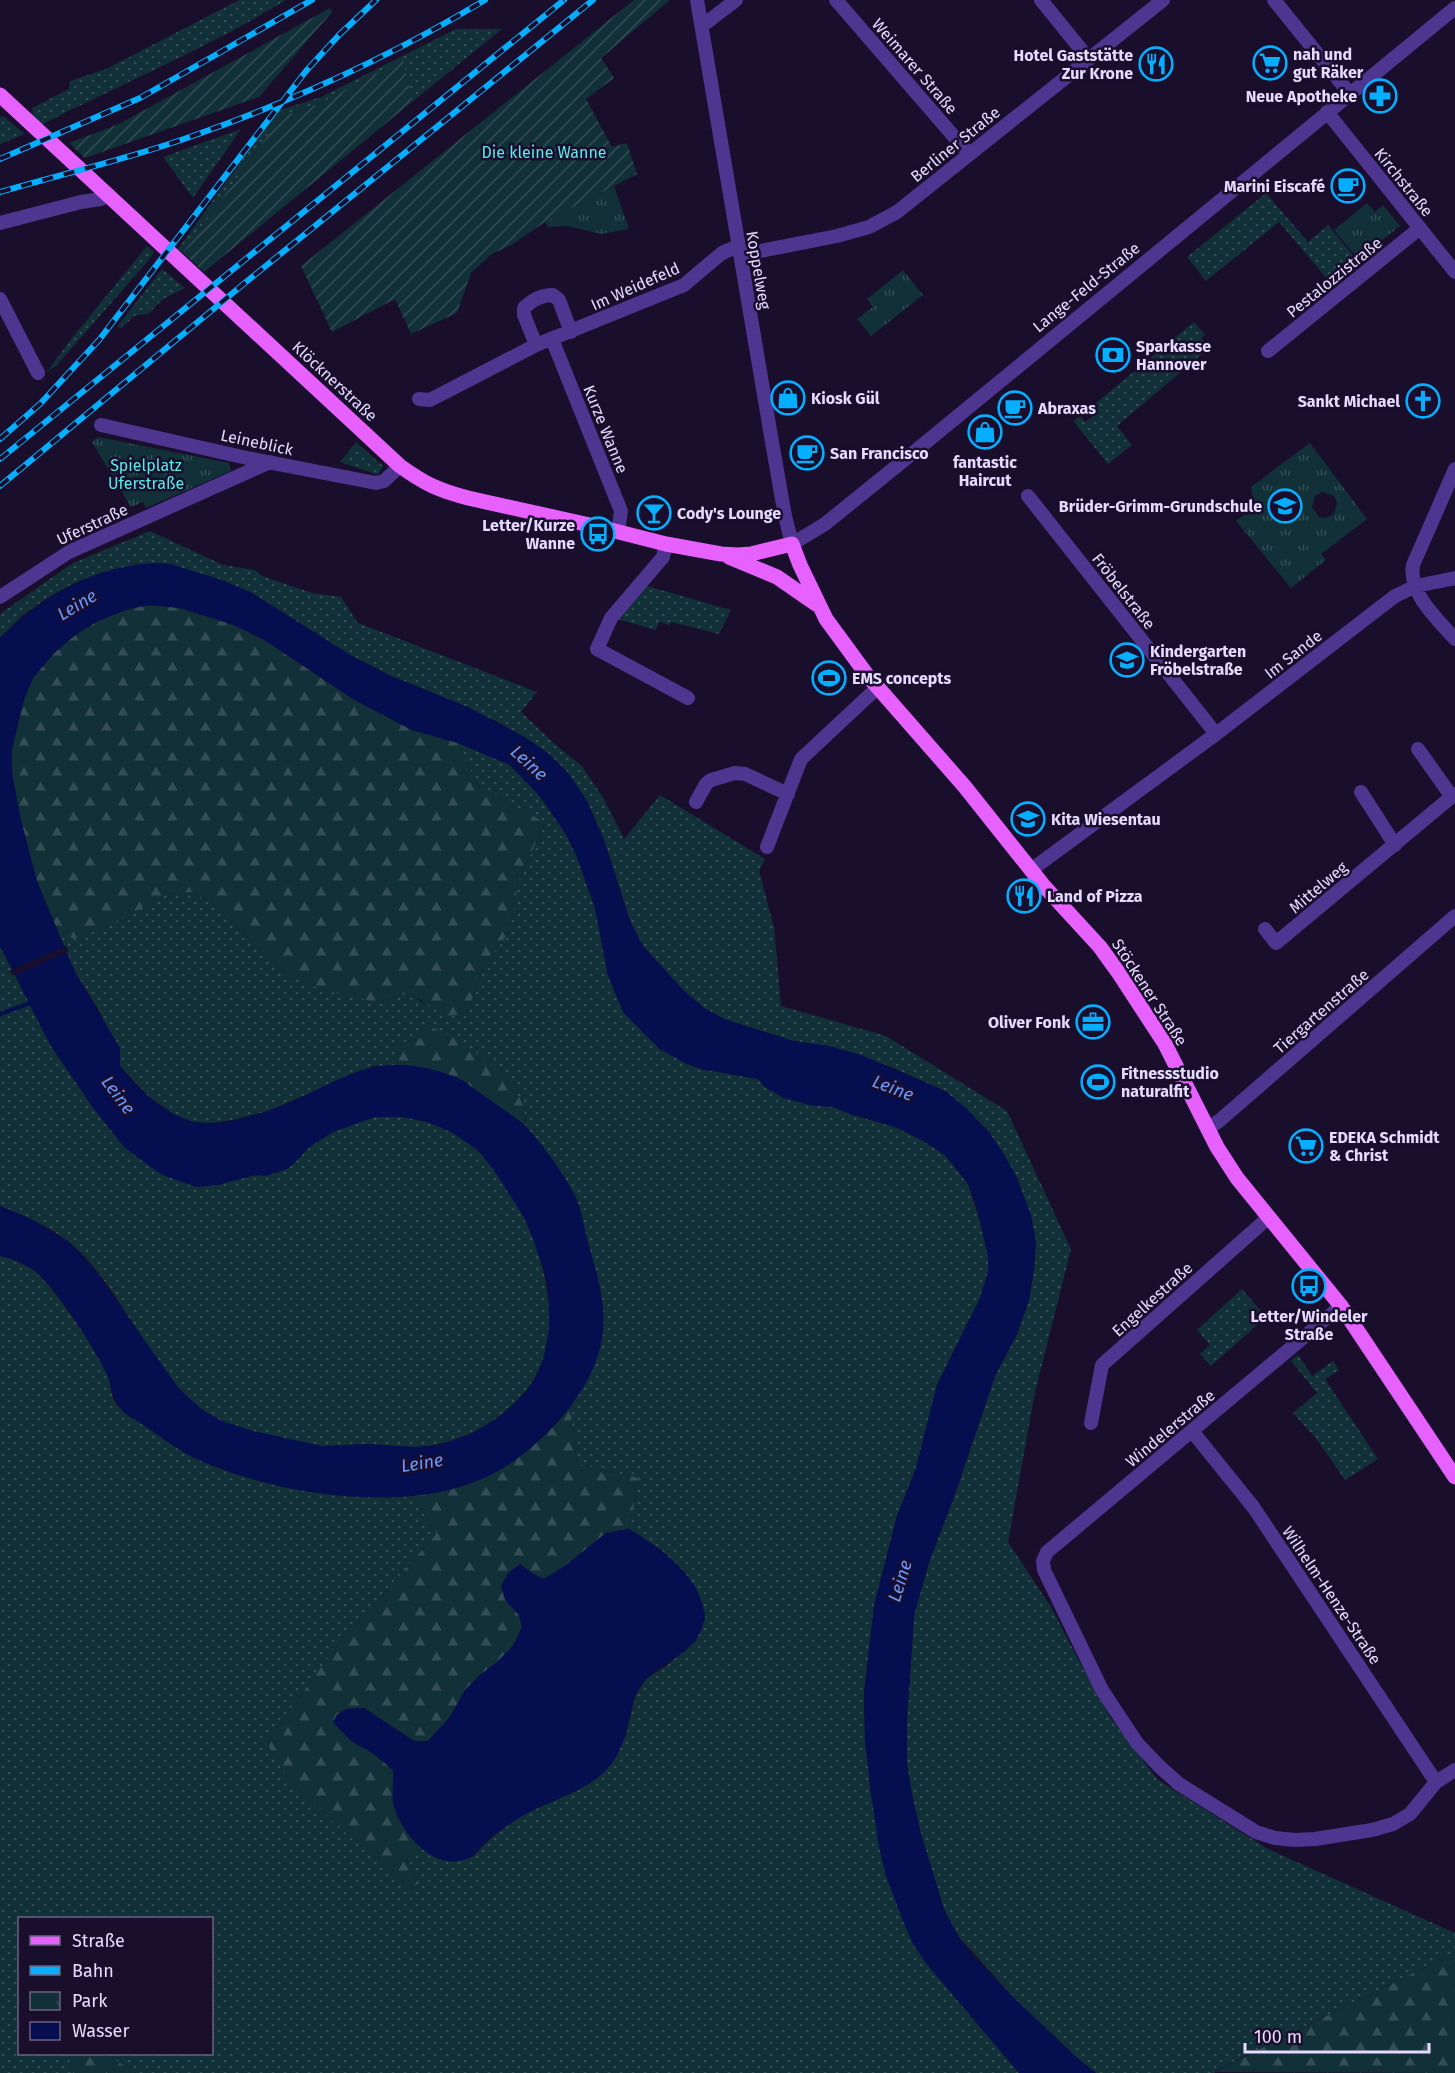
<svg xmlns="http://www.w3.org/2000/svg" width="1455" height="2073" viewBox="0 0 1455 2073" font-family="'Fira Sans',sans-serif">
	<style>
		.grass { fill: url(#grass-dots) }
		.forest { fill: url(#forest-firs) }
		.park { fill: url(#park-tufts); fill-rule: evenodd }
		.garden { fill: url(#garden-furrows) }
		.water { fill: #050f4f }
		.pier { fill: #1a0e2d }
		.lines { fill: none; stroke-linecap: round; stroke-linejoin: round }
		.stream { stroke: #050f4f; stroke-width: 4 }
		.minor { stroke: #4d3590; stroke-width: 14 }
		.major { stroke: #e761ff; stroke-width: 15 }
		.rail-casing { stroke: #06aeff; stroke-width: 6 }
		.rail { stroke: #1a0e2d; stroke-width: 4; stroke-dasharray: 11; stroke-linecap: butt }
		.labels { text-anchor: middle; stroke-width: 5; stroke-linejoin: round; paint-order: stroke }
		.poi-label { font-size: 16px; font-weight: bold; fill: #e7daff; stroke: #1a0e2d; text-anchor: start }
		.street-label { font-size: 16px; fill: #e7daff; stroke: #1a0e2d }
		.park-label { font-size: 16px; fill: #58ede9; stroke: #1a0e2d }
		.water-label { font-size: 18px; font-style: italic; fill: #6897ff; stroke: #1a0e2d }
	</style>
	<defs>
		<pattern id="grass-dots" width="8" height="8" patternUnits="userSpaceOnUse" patternTransform="scale(1.5)"><rect width="8" height="8" fill="#113037"/><path d="M2 2h.1M6 6h.1" fill="none" stroke="#344d55" stroke-width="1.8" stroke-linecap="round"/></pattern>
		<pattern id="forest-firs" width="22" height="20" patternUnits="userSpaceOnUse" patternTransform="scale(1.5)"><rect width="22" height="20" fill="#113037"/><path d="M5 1l3.5 6h-7zM16 11l3.5 6h-7z" fill="#344d55"/></pattern>
		<pattern id="park-tufts" width="24" height="20" patternUnits="userSpaceOnUse" patternTransform="scale(1.5)"><rect width="24" height="20" fill="#113037"/><path d="M3 7l-1-3M5 7V3M7 7l1-3M15 17l-1-3M17 17v-4M19 17l1-3" fill="none" stroke="#344d55"/></pattern>
		<pattern id="garden-furrows" width="10" height="10" patternUnits="userSpaceOnUse" patternTransform="scale(1.5)"><rect width="10" height="10" fill="#113037"/><path d="M-1 1l2-2M0 10L10 0M9 11l2-2" fill="none" stroke="#344d55"/></pattern>
	</defs>
	<rect width="100%" height="100%" fill="#1a0e2d"/>
	<path class="grass" d="M239,0H286C208,48 122,83 41,125L31,115L33,114L32,108L69,89L70,81L106,69Z
		M456,29H502L412,102L402,60L321,103L281,117L183,253L178,249L277,111L321,97Z
		M3,116L25,134L0,144V117Z
		M241,129L193,198L163,157Z
		M1266,193L1308,242L1328,225L1356,259L1328,280L1279,222L1206,281L1187,257Z
		M147,246L154,252L147,262L56,366L47,372L71,339Z
		M162,269L185,288L163,299L148,314L136,315L121,328L117,327Z
		M1194,322L1205,335L1201,338L1209,348L1117,426L1132,445L1108,464L1073,421L1080,416L1085,422L1096,414L1091,407Z
		M356,442L383,466L378,475L340,462Z
		M150,531L223,565L255,570L262,576L312,593L341,597L358,623L537,692L521,712L558,747L581,765L604,799L624,839L660,795L765,859L759,871L774,927L781,1006L886,1036L1007,1111L1071,1249L1035,1392L1008,1542L1051,1607L1077,1657L1112,1720L1158,1780L1268,1849L1455,1933V1952L1215,2071V2073H1096L1076,2057L1014,1998L958,1936L944,1909L921,1834L912,1795L907,1764V1720L914,1615L930,1559L954,1497L995,1376L1017,1334L1029,1300L1034,1269L1036,1242L1017,1178L989,1132L945,1091L889,1066L829,1046L793,1041L724,1019L704,1008L683,990L643,946L630,921L604,840L587,801L568,773L549,754L526,738L496,721L424,689L391,676L350,655L252,593L221,580L170,564H140L104,572L74,583L47,598L22,616L0,638V614L4,611L73,563Z
		M647,586L731,610L719,634L671,622L670,625L659,622L656,630L617,619Z
		M458,743L510,765L539,795L566,834L577,857L595,908L608,975L623,1012L660,1049L685,1063L701,1069L758,1079L766,1088L810,1105L833,1107L850,1114L895,1127L922,1140L946,1156L968,1184L982,1227L988,1256V1272L980,1298L937,1385L916,1468L897,1516L874,1606L864,1693L865,1740L871,1794L886,1876L926,1963L1019,2073H136L106,2054H212V1918H20V2054H68L73,2073H0V1256C12,1258 23,1264 33,1270C52,1283 98,1352 107,1374C111,1382 110,1393 114,1400C121,1413 134,1418 145,1426C163,1438 180,1452 199,1460C263,1488 344,1502 413,1496L436,1534L334,1650L266,1742L289,1780L409,1891L419,1883L406,1858L421,1847L431,1855L473,1857C506,1817 561,1795 606,1770L616,1757L626,1735L635,1696L646,1679L666,1666L697,1640L663,1551L629,1529L639,1478L577,1464L570,1407C614,1345 607,1306 586,1237C580,1216 576,1196 564,1177C553,1159 538,1142 525,1125L526,1118L420,1039L410,1040L398,1046L397,1065L374,1066L268,1111L232,1120L211,1123L193,1122L175,1115L148,1096L120,1066L119,1059L100,1012L75,972L54,925L75,939L166,895L191,892L212,903L281,971L380,1003L408,993L422,1002L467,1013L484,966L509,932L519,880L545,824L477,784Z
		M0,946L51,1046L94,1109L218,1185C229,1182 241,1178 252,1176C265,1174 274,1175 287,1168C297,1163 304,1151 313,1144C330,1132 353,1123 373,1117C386,1114 402,1116 415,1119C437,1124 462,1135 478,1151C504,1175 531,1225 540,1259C553,1304 556,1358 522,1395C495,1425 459,1444 418,1447C402,1448 386,1445 370,1444C354,1444 338,1447 322,1446C294,1444 249,1433 224,1422C156,1393 126,1288 69,1242C49,1226 23,1215 0,1206Z
		M1242,1289L1266,1317L1211,1366L1200,1354L1210,1345L1197,1330Z
		M1298,1355L1312,1376L1333,1361L1339,1370L1325,1379L1378,1459L1345,1480L1315,1437L1293,1413L1317,1393L1291,1361Z"/>
	<path class="forest" d="M151,605L180,608L234,625L266,641L353,699L412,730L458,743L477,784L545,823L519,880L509,932L484,966L467,1013L448,1016L408,993L380,1003L331,992L304,983L281,971L212,903L191,892L166,895L108,926L74,939C68,935 61,932 56,927C47,918 34,872 30,859C20,827 10,784 12,751C13,732 23,692 34,677C62,638 104,611 151,605Z
		M426,1025C435,1029 446,1033 455,1039C481,1053 531,1092 525,1125L463,1081L412,1066L397,1065L398,1046L410,1040L420,1039Z
		M570,1407L577,1464L639,1478L629,1529L606,1533L565,1566L544,1579L533,1574L520,1564L505,1599L519,1615L522,1627L513,1646L496,1663L480,1675L465,1690L450,1717L428,1741H414L364,1708L346,1709L337,1715L333,1722L351,1741L374,1754L393,1770C394,1793 404,1833 421,1847L406,1858L419,1883L409,1892L289,1780L266,1742L334,1650L436,1534L413,1496L448,1490L517,1458L556,1424Z
		M1455,1952V2073L1214,2072Z
		M68,2054H106L136,2073H73Z"/>
	<path class="park" d="M614,186L629,229L601,234L567,226L548,227L545,222Z
		M1367,203L1375,212L1383,205L1400,226L1358,259L1334,230Z
		M903,270L923,295L871,336L857,319L873,307L867,299Z
		M98,437L229,463L231,471L146,508L143,502L131,507L92,442Z
		M1310,443L1367,519L1321,554L1326,560L1291,588L1236,521L1254,507L1251,487ZM1322,492L1334,496L1337,503L1334,514L1326,518L1319,517L1312,507L1315,496Z"/>
	<path class="garden" d="M634,0H670L601,58L614,78L586,99L612,147L627,143L637,174L545,222L511,245L492,254L471,273L457,313L411,334L395,299L332,332L301,266Z
		M330,8L332,12L259,97L85,158L69,143L119,124Z
		M403,59L412,102L204,272L183,253L281,117L321,103Z"/>
	<path class="water" d="M155,563L170,564L221,580L252,593L350,655L391,676L468,707L526,738L549,754L568,773L587,801L604,840L630,921L643,946L683,990L704,1008L724,1019L793,1041L829,1046L861,1055L945,1091L966,1108L989,1132L1005,1156L1017,1178L1031,1215L1036,1242L1034,1269L1029,1300L1017,1334L995,1376L954,1497L930,1559L914,1615L907,1720V1764L912,1795L921,1834L944,1909L958,1936L970,1953L1014,1998L1076,2057L1096,2073H1019L926,1963L913,1944L903,1921L886,1876L879,1847L871,1794L865,1740L864,1693L874,1606L897,1516L916,1468L937,1385L980,1298L988,1272V1256L976,1205L968,1184L946,1156L922,1140L895,1127L850,1114L833,1107L810,1105L784,1098L766,1088L758,1079L701,1069L685,1063L660,1049L623,1012L608,975L595,908L577,857L566,834L539,795L510,765L458,743L412,730L353,699L266,641L234,625L180,608L151,605L131,608L98,621L77,633L55,652L33,678L24,700L12,749V772L20,816L37,881L75,972L120,1048V1066C137,1089 166,1116 195,1122C229,1128 278,1109 308,1094C337,1080 365,1064 398,1065C418,1065 443,1071 462,1080C468,1084 474,1089 480,1093C493,1103 509,1112 522,1123C537,1136 569,1181 577,1200C583,1216 585,1234 590,1250C599,1280 608,1312 601,1344C590,1395 541,1447 496,1472C416,1517 278,1496 197,1459C179,1451 164,1439 148,1428C140,1422 130,1418 123,1411C111,1398 113,1387 106,1372C95,1348 54,1285 34,1270C24,1263 11,1258 0,1256V1206L31,1219L69,1242L95,1270L179,1389L201,1409L222,1421L253,1431L322,1446L368,1444L415,1447L440,1445L473,1433L502,1415L526,1392L536,1377L544,1358L549,1329V1297L547,1281L534,1241L524,1217L493,1169L478,1150L453,1133L428,1122L402,1117H375L333,1132L311,1146L289,1168L266,1176L255,1175L218,1185L196,1187L165,1176L149,1166L124,1147L94,1109L51,1046L0,946V638C44,595 92,567 155,563Z
		M629,1529C661,1549 699,1574 705,1615C706,1619 703,1623 702,1628C692,1654 665,1661 646,1679C632,1693 631,1715 626,1733C622,1746 616,1759 607,1769C586,1792 551,1800 524,1815C511,1823 498,1831 487,1841C481,1845 477,1854 471,1857C437,1875 403,1836 394,1807C391,1796 394,1782 393,1770L374,1754L351,1741L333,1722L337,1715L346,1709L364,1708L414,1741H428L450,1717L465,1690L480,1675L496,1663L513,1646L522,1627L519,1615L505,1600L501,1586L508,1573L520,1564L533,1574L544,1579L565,1566L606,1533Z"/>
	<path class="pier" d="M66,946L69,951L13,976L10,971Z"/>
	<g class="lines">
		<path class="stream" d="M0,1014L33,1002"/>
		<path class="minor" d="M697,0L772,442L785,516L792,544L825,524L919,448L1455,8
			M836,0L969,154
			M1041,0L1088,58
			M1274,0L1350,94
			M702,26L736,0
			M1327,112L1455,272
			M0,223L81,202L101,199L107,194
			M740,255L837,236L869,227L897,212L1163,0
			M0,299L38,373
			M552,339L621,511L618,532
			M536,345L524,315V308C532,300 542,295 553,295L559,300L571,332
			M1268,351L1420,228
			M419,399L430,400L536,345L684,285L722,253L738,246
			M101,425L247,458L376,483L384,481L400,466
			M1455,469L1413,565C1408,593 1438,620 1455,639
			M1028,496L1216,734
			M666,544L663,557L611,618L597,649L688,698
			M0,597L69,552L270,462
			M1418,749L1452,797
			M1361,792L1395,845
			M696,802L706,784L711,780L735,773L745,774L788,794
			M767,847L801,759L877,688
			M1031,870L1216,734L1395,596L1416,586L1455,578
			M1265,929L1276,943L1455,794
			M1208,1128L1219,1121L1455,916
			M1341,1306L1047,1552L1043,1561L1044,1570L1102,1690L1137,1743L1159,1766L1179,1784L1256,1832L1275,1838L1295,1840L1315,1839L1372,1830L1393,1824L1410,1814L1436,1782L1455,1770
			M1091,1423L1102,1365L1268,1218
			M1192,1431L1254,1508L1436,1782"/>
		<path class="major" d="M0,95L400,466C425,484 438,490 468,498L603,528L666,544L721,554L738,555L751,554L792,544L800,565L826,619L867,675L965,787L1043,885L1100,947L1118,972L1165,1044L1217,1147L1237,1178L1341,1306L1455,1477
			M729,557L777,577L816,604"/>
		<g class="rail-casing">
			<path id="rail" d="M0,159L140,98L312,0
				M0,192C67,173 135,157 201,133C300,98 395,54 485,0
				M0,439L40,404L99,340L306,71L339,35L376,0
				M0,459L564,0
				M0,486L246,282L593,0"/>
		</g>
		<use href="#rail" class="rail"/>
	</g>
	<defs>
		<g id="supermarket-ring" transform="scale(1.725)"><circle r="9.5" fill="#1a0e2d" stroke="#06aeff" stroke-width="1.5"/><path d="M-6-5.5h2.5l.6 2H6L4.5 2H-2.5L-4.4-4H-6ZM-1.5 3.2a1.3 1.3 0 1 0 .1 0ZM3 3.2a1.3 1.3 0 1 0 .1 0Z" fill="#06aeff"/></g>
		<g id="restaurant-ring" transform="scale(1.725)"><circle r="9.5" fill="#1a0e2d" stroke="#06aeff" stroke-width="1.5"/><path d="M-5-6h1v4h1v-4h1v4h1v-4h1v5L-1.5 .5V6h-2V.5L-5-1ZM5-6V6H3V1.5H1.5Q1.5-4 5-6Z" fill="#06aeff"/></g>
		<g id="pharmacy-ring" transform="scale(1.725)"><circle r="9.5" fill="#1a0e2d" stroke="#06aeff" stroke-width="1.5"/><path d="M-2-6h4v4h4v4h-4v4h-4v-4h-4v-4h4Z" fill="#06aeff"/></g>
		<g id="cafe-ring" transform="scale(1.725)"><circle r="9.5" fill="#1a0e2d" stroke="#06aeff" stroke-width="1.5"/><path d="M-5.5-4.5H6V0H3Q3 3.5 0 3.5H-2.5Q-5.5 3.5-5.5 0ZM3-3.2v2h1.7v-2ZM-6 4.5H4V6H-6Z" fill="#06aeff"/></g>
		<g id="bank-ring" transform="scale(1.725)"><circle r="9.5" fill="#1a0e2d" stroke="#06aeff" stroke-width="1.5"/><path d="M-6-4H6V4H-6ZM0-2.3a2.3 2.3 0 1 0 0 4.6a2.3 2.3 0 1 0 0-4.6Z" fill="#06aeff"/></g>
		<g id="shop-ring" transform="scale(1.725)"><circle r="9.5" fill="#1a0e2d" stroke="#06aeff" stroke-width="1.5"/><path d="M-5-2.5h2.3a2.7 3.5 0 0 1 5.4 0H5L5.5 6h-11ZM-1.5-2.5h3a1.5 2.3 0 0 0-3 0Z" fill="#06aeff"/></g>
		<g id="church-ring" transform="scale(1.725)"><circle r="9.5" fill="#1a0e2d" stroke="#06aeff" stroke-width="1.5"/><path d="M-1.2-6h2.4v3.5h3.3v2.4h-3.3V6h-2.4V-.1h-3.3v-2.4h3.3Z" fill="#06aeff"/></g>
		<g id="school-ring" transform="scale(1.725)"><circle r="9.5" fill="#1a0e2d" stroke="#06aeff" stroke-width="1.5"/><path d="M0-5L7-2L0 1L-7-2ZM-4 1L0 2.5L4 1V4Q0 6-4 4Z" fill="#06aeff"/></g>
		<g id="bar-ring" transform="scale(1.725)"><circle r="9.5" fill="#1a0e2d" stroke="#06aeff" stroke-width="1.5"/><path d="M-6-5H6L.8 .8V4.5H3.5V6h-7V4.5H-.8V.8Z" fill="#06aeff"/></g>
		<g id="bus-ring" transform="scale(1.725)"><circle r="9.5" fill="#1a0e2d" stroke="#06aeff" stroke-width="1.5"/><path d="M-5-6H5V4H4V6H2V4H-2V6H-4V4H-5ZM-3.5-4V0h7V-4ZM-3.5 1.2v1.5H-2V1.2ZM2 1.2v1.5H3.5V1.2Z" fill="#06aeff"/></g>
		<g id="stadium-ring" transform="scale(1.725)"><circle r="9.5" fill="#1a0e2d" stroke="#06aeff" stroke-width="1.5"/><path d="M0-5a6.5 5 0 1 0 0 10a6.5 5 0 1 0 0-10ZM-3.5-1.8h7v3.6h-7Z" fill="#06aeff"/></g>
		<g id="office-ring" transform="scale(1.725)"><circle r="9.5" fill="#1a0e2d" stroke="#06aeff" stroke-width="1.5"/><path d="M-6-3h4V-5.5h4V-3h4V5H-6ZM-1-4.5V-3h2v-1.5ZM-6 0V1H6V0Z" fill="#06aeff"/></g>
	</defs>
	<g fill-rule="evenodd">
		<use href="#supermarket-ring" x="1270" y="63"/>
		<use href="#restaurant-ring" x="1156" y="64"/>
		<use href="#pharmacy-ring" x="1380" y="96"/>
		<use href="#cafe-ring" x="1348" y="186"/>
		<use href="#bank-ring" x="1113" y="355"/>
		<use href="#shop-ring" x="788" y="398"/>
		<use href="#church-ring" x="1423" y="401"/>
		<use href="#cafe-ring" x="1015" y="408"/>
		<use href="#shop-ring" x="985" y="432"/>
		<use href="#cafe-ring" x="807" y="453"/>
		<use href="#school-ring" x="1285" y="506"/>
		<use href="#bar-ring" x="654" y="513"/>
		<use href="#bus-ring" x="598" y="534"/>
		<use href="#school-ring" x="1127" y="660"/>
		<use href="#stadium-ring" x="829" y="678"/>
		<use href="#school-ring" x="1028" y="819"/>
		<use href="#restaurant-ring" x="1024" y="896"/>
		<use href="#office-ring" x="1093" y="1022"/>
		<use href="#stadium-ring" x="1098" y="1082"/>
		<use href="#supermarket-ring" x="1306" y="1146"/>
		<use href="#bus-ring" x="1309" y="1286"/>
	</g>
	<g class="labels">
		<g class="poi-label">
			<text x="1293" y="60">nah und<tspan x="1293" dy="18">gut Räker</tspan></text>
			<text x="1133" y="61" text-anchor="end">Hotel Gaststätte<tspan x="1133" dy="18">Zur Krone</tspan></text>
			<text x="1357" y="102" text-anchor="end">Neue Apotheke</text>
			<text x="1325" y="192" text-anchor="end">Marini Eiscafé</text>
			<text x="1136" y="352">Sparkasse<tspan x="1136" dy="18">Hannover</tspan></text>
			<text x="811" y="404">Kiosk Gül</text>
			<text x="1400" y="407" text-anchor="end">Sankt Michael</text>
			<text x="1038" y="414">Abraxas</text>
			<text x="830" y="459">San Francisco</text>
			<text x="985" y="468" text-anchor="middle">fantastic<tspan x="985" dy="18">Haircut</tspan></text>
			<text x="1262" y="512" text-anchor="end">Brüder-Grimm-Grundschule</text>
			<text x="677" y="519">Cody's Lounge</text>
			<text x="575" y="531" text-anchor="end">Letter/Kurze<tspan x="575" dy="18">Wanne</tspan></text>
			<text x="1150" y="657">Kindergarten<tspan x="1150" dy="18">Fröbelstraße</tspan></text>
			<text x="852" y="684">EMS concepts</text>
			<text x="1051" y="825">Kita Wiesentau</text>
			<text x="1047" y="902">Land of Pizza</text>
			<text x="1070" y="1028" text-anchor="end">Oliver Fonk</text>
			<text x="1121" y="1079">Fitnessstudio<tspan x="1121" dy="18">naturalfit</tspan></text>
			<text x="1329" y="1143">EDEKA Schmidt<tspan x="1329" dy="18">&amp; Christ</tspan></text>
			<text x="1309" y="1322" text-anchor="middle">Letter/Windeler<tspan x="1309" dy="18">Straße</tspan></text>
		</g>
		<g class="street-label">
			<text transform="translate(915 66) rotate(49)" y="6">Weimarer Straße</text>
			<text transform="translate(955 144) rotate(-39)" y="6">Berliner Straße</text>
			<text transform="translate(1404 182) rotate(51)" y="6">Kirchstraße</text>
			<text transform="translate(759 270) rotate(80)" y="6">Koppelweg</text>
			<text transform="translate(1334 277) rotate(-39)" y="6">Pestalozzistraße</text>
			<text transform="translate(635 286) rotate(-24)" y="6">Im Weidefeld</text>
			<text transform="translate(1086 287) rotate(-39)" y="6">Lange-Feld-Straße</text>
			<text transform="translate(335 381) rotate(43)" y="6">Klöcknerstraße</text>
			<text transform="translate(606 429) rotate(68)" y="6">Kurze Wanne</text>
			<text transform="translate(257 442) rotate(12)" y="6">Leineblick</text>
			<text transform="translate(92 524) rotate(-25)" y="6">Uferstraße</text>
			<text transform="translate(1124 591) rotate(52)" y="6">Fröbelstraße</text>
			<text transform="translate(1293 654) rotate(-38)" y="6">Im Sande</text>
			<text transform="translate(1318 887) rotate(-40)" y="6">Mittelweg</text>
			<text transform="translate(1150 992) rotate(57)" y="6">Stöckener Straße</text>
			<text transform="translate(1321 1011) rotate(-41)" y="6">Tiergartenstraße</text>
			<text transform="translate(1152 1299) rotate(-42)" y="6">Engelkestraße</text>
			<text transform="translate(1170 1428) rotate(-40)" y="6">Windelerstraße</text>
			<text transform="translate(1332 1595) rotate(56)" y="6">Wilhelm-Henze-Straße</text>
		</g>
		<g class="park-label">
			<text x="544" y="158">Die kleine Wanne</text>
			<text x="146" y="471">Spielplatz<tspan x="146" dy="18">Uferstraße</tspan></text>
		</g>
		<g class="water-label">
			<text transform="translate(77 605) rotate(-31)" y="6">Leine</text>
			<text transform="translate(529 763) rotate(42)" y="6">Leine</text>
			<text transform="translate(893 1088) rotate(21)" y="6">Leine</text>
			<text transform="translate(118 1095) rotate(53)" y="6">Leine</text>
			<text transform="translate(422 1463) rotate(-9)" y="6">Leine</text>
			<text transform="translate(900 1581) rotate(-73)" y="6">Leine</text>
		</g>
	</g>
	<rect x="18" y="1917" width="195" height="138" fill="#1a0e2d" stroke="#6c6081" stroke-width="1.5"/>
	<rect x="30" y="1936" width="30" height="9" fill="#e761ff" stroke="#6c6081" stroke-width="1.5"/>
	<text x="72" y="1947" font-size="18" fill="#e7daff">Straße</text>
	<rect x="30" y="1966" width="30" height="9" fill="#06aeff" stroke="#6c6081" stroke-width="1.5"/>
	<text x="72" y="1977" font-size="18" fill="#e7daff">Bahn</text>
	<rect x="30" y="1992" width="30" height="18" fill="url(#park-tufts)" stroke="#6c6081" stroke-width="1.5"/>
	<text x="72" y="2007" font-size="18" fill="#e7daff">Park</text>
	<rect x="30" y="2022" width="30" height="18" fill="#050f4f" stroke="#6c6081" stroke-width="1.5"/>
	<text x="72" y="2037" font-size="18" fill="#e7daff">Wasser</text>
	<path d="M1245 2043v9h184v-9" fill="none" stroke="#e7daff" stroke-width="3"/>
	<text x="1254" y="2043" font-size="18" fill="#e7daff" stroke="#1a0e2d" stroke-width="4.5" paint-order="stroke">100 m</text>
</svg>
